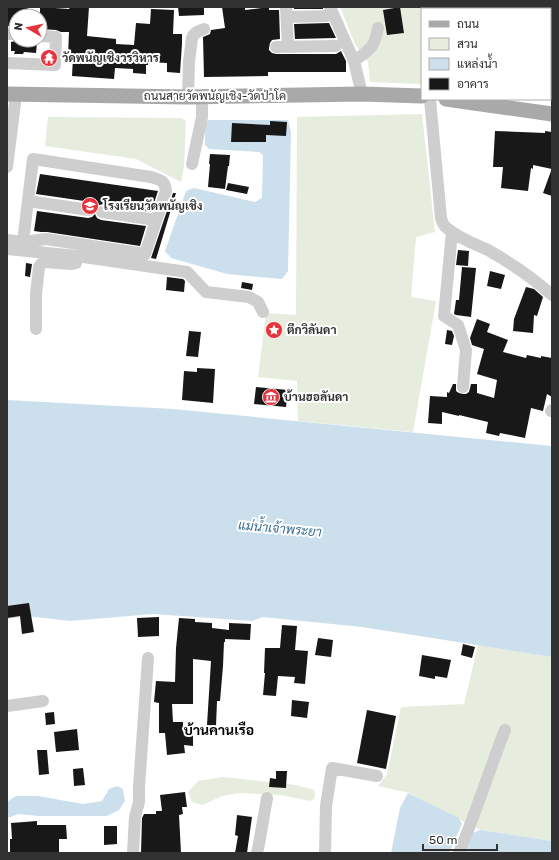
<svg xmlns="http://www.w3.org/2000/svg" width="559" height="860" viewBox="0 0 559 860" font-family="Rubik,Sarabun,sans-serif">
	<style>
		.green { fill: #e6eddf }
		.water { fill: #cbdfed }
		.building { fill: #181818 }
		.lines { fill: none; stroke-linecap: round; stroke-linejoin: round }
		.minor { stroke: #cecece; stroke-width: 12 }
		.major { stroke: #a9a9a9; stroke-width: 15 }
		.labels { text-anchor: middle; stroke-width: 4; stroke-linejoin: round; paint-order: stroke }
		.poi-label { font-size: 12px; font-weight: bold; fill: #313131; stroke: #fff; text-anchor: start }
		.street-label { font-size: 12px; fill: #313131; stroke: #fff }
		.water-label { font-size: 13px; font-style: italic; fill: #3d7094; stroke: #fff }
		.quarter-label { font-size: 14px; font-weight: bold; fill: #000; stroke: #fff }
	</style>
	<rect width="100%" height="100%" fill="#fff"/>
	<path class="green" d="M340,7H552V32L550,36V9H422V84L370,82L368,62L355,44Z
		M422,114L435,232L416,237L411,297L436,301L413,432L298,421L297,381L258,377L266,313L296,315L297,117Z
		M48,117L182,118L186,121L184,167L181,182L136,159L45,146Z
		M478,645L552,657V841L480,830L409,793L378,786L387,774L401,707L464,704Z
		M223,777L296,785L314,790L315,794L314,799L310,801L280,795L239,793L222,796L203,805L192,802L188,792L198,781Z"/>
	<path class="water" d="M209,120H288L291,132L288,271L282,279L227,274L171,258L165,251L186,191L194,188L255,202L262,198L263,155L259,152L209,149L205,145V123Z
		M7,400L173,409L552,446V657L362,627L263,617L252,621L153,614L70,621L27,616L7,619Z
		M117,786L123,789L125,801L119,810L107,816H38L19,814L7,818V802L16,796H38L83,804L102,801L109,789Z
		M408,793L459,818L462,824L449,853H391L400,808Z
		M480,830L552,841V853H466L473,833Z"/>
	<path class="building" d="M7,7H28L27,16H16V26H7Z
		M40,7L69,9L70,7H89L87,36L116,39V44L134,45L136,23L150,24L151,9L174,10L173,34H182V44L180,73L167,72V63L148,62V65H146V74L133,73V69L115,68L114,79L72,76L73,57H68L69,32H61L56,30L40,29Z
		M178,7H204V15L179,16Z
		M222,7H245V10L269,7V10H279L280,39L272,40L270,43L269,48V50L272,53L276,54H336L341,51L346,61V72H268V76L204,77L203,37L210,34L211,30L225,28Z
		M294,7H323V9H294Z
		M400,7L404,33L387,35L383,10Z
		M329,23L336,38L295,39L294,24Z
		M20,40H25L24,42L37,43L36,53L24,52L23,54H14L15,51H11V42Z
		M270,121L287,122L286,136L266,135V142H231L232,123L270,125Z
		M495,131L545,133V131L552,132V169L533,165V169L531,168L528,191L501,188L503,167H493Z
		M210,154L230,155L229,166H228L225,189L208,187L210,164H209Z
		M551,171H552V196L543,193Z
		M40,174L158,191L151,212L104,204L99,205L96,208L91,202L36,194Z
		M228,183L249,187L247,194L226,190Z
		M173,193H176L156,259L151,258Z
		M37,211L88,218L92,217L95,214L97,218L101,220L146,226L140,246L47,232H41L34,231Z
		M458,250L469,251L468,266L456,265Z
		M26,263L32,264L30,277L25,276Z
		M462,267L476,268L471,317L456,315L454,314L456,300H459Z
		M490,271L505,275L501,289L487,286Z
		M167,277L183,279L185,281L184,292L166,290Z
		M242,282L253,284L252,290L241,288Z
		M526,287L534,289L543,297L537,316L534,315L533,333L513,331L514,319Z
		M477,319L490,324L487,332L508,340L503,352L526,358L527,355L541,358V356L552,358V397L547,394L543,411L531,408L525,438L500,433L499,436L486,433L488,422L459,415V416L442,412V424L428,423L430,396L447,397V392L449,393L453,384H456V391L459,393L463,394H466L469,392L471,384H477V393L494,398L497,380L477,374L484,349L472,345L470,338Z
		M447,330L452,331L454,336L452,345L445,344Z
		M189,331L201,332L198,357L186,356Z
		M197,368L215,369L213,403L182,400L184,371L197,372Z
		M256,387L288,390L286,407L254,404Z
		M29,603L34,632L22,634L20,616L7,618V606Z
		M159,617V636L138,637L137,618Z
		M179,618L195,619V622L212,623V628L229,630V623L251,624L250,640L225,639V642H224L223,666L220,701H217L216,726L207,725L211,661L193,659V704H172L173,722H183V732H193V746L184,745L185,753L167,755L165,733H159V703L154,702L156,681L175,682L176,648Z
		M282,625L297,626L295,650L308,651L305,684L294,683L295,677L278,676L276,696L263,695L265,673H264L265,648H280Z
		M318,638L333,640L331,657L315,655Z
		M463,644L475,647L472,658L461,655Z
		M422,655L451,660L447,678L435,676V679L419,676Z
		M292,700L309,702L307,718L291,716Z
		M367,710L396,716L386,769L357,763Z
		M54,712L55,724L46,725L45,713Z
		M77,729L79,750L56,752L54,732Z
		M37,750H47L49,774L39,775Z
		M83,768L85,785L74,786L73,769Z
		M276,771H287L286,788L269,787L270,778L276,779Z
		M185,792L187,807H182L183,814L179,815L181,853H141L142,818L144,814H156V811H162L160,795Z
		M237,815L252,817L247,853H235L238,836L235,835Z
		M37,821V825H66L67,839H59V853L18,852V853H10V839H12L11,823Z
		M104,826H117V844L104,845Z"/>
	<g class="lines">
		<path class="minor" d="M286,7L288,47
			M330,7L354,61L362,94
			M287,17L326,16
			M7,34H16
			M276,47L336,46
			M354,61C370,49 374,49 378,28
			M7,63L55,65L56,37L40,36
			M188,97L189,62L192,38C194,32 199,31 204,29
			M430,99L441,218C442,221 443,226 447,228C458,238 475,244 488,250C511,263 533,278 552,295
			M192,164L202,117V97
			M7,167L16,95
			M28,201L89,210
			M102,212L156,220
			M452,232L444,316L458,325L466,350L463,387
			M7,240L23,242L46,239L145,254L166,191C165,180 160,180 151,177L33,159L23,242
			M7,249L77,256L187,272L206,292L249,297L258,302L263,312
			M36,329V294L39,267L41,264L44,262L72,264L76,263V261
			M551,411L552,410
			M7,706L43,701
			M133,853L135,817L139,802V787L148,658
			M257,853L259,844L267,798
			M325,853L326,806L332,768L377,776
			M459,853C476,812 489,771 505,730"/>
		<path class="major" d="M7,94L188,97L362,94L422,96
			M446,99L552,114"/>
	</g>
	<defs>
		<g id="temple-disc" transform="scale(0.9)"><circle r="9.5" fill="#e6343c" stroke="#fff"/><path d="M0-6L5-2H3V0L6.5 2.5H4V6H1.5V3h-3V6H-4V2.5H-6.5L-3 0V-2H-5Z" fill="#fff"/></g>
		<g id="school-disc" transform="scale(0.9)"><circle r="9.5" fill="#e6343c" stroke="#fff"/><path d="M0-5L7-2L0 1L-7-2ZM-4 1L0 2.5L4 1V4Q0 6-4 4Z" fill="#fff"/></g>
		<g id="sight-disc" transform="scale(0.9)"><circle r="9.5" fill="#e6343c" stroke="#fff"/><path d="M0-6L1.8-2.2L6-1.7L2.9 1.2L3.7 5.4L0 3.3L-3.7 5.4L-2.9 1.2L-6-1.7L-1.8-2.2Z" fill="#fff"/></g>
		<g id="museum-disc" transform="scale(0.9)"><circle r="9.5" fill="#e6343c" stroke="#fff"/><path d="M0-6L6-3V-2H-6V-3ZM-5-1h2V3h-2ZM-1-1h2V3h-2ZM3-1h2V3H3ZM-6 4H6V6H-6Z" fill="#fff"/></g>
	</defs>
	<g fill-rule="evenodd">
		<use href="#temple-disc" x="49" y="58"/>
		<use href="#school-disc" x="90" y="206"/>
		<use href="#sight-disc" x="274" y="330"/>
		<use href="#museum-disc" x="271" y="397"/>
	</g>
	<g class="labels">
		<g class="poi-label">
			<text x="62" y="62">วัดพนัญเชิงวรวิหาร</text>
			<text x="103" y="210">โรงเรียนวัดพนัญเชิง</text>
			<text x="287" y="334">ตึกวิลันดา</text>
			<text x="284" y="401">บ้านฮอลันดา</text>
		</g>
		<g class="street-label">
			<text x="215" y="100">ถนนสายวัดพนัญเชิง-วัดป่าโค</text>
		</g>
		<g class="water-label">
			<text transform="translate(280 528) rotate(5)" y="5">แม่น้ำเจ้าพระยา</text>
		</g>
		<g class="quarter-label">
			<text x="219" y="735">บ้านคานเรือ</text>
		</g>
	</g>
	<rect width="559" height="860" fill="none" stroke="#313131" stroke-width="16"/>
	<rect x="421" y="8" width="130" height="92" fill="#ffffff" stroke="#adadad"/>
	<rect x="429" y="21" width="20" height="6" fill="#a9a9a9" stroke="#adadad"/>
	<text x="457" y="28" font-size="12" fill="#313131">ถนน</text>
	<rect x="429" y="38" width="20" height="12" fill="#e6eddf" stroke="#adadad"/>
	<text x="457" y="48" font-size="12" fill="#313131">สวน</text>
	<rect x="429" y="58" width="20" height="12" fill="#cbdfed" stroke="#adadad"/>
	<text x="457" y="68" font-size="12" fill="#313131">แหล่งน้ำ</text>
	<rect x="429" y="78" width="20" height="12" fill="#181818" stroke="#adadad"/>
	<text x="457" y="88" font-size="12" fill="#313131">อาคาร</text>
	<g transform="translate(28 28) rotate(279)"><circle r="19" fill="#ffffff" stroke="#adadad"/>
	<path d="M0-3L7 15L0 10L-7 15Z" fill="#e6343c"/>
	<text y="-6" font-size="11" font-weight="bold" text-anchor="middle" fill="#313131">N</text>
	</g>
	<path d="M423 844v6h74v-6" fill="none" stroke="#313131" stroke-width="2"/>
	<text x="429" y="844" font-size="12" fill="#313131" stroke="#ffffff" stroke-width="3" paint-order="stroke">50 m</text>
</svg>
